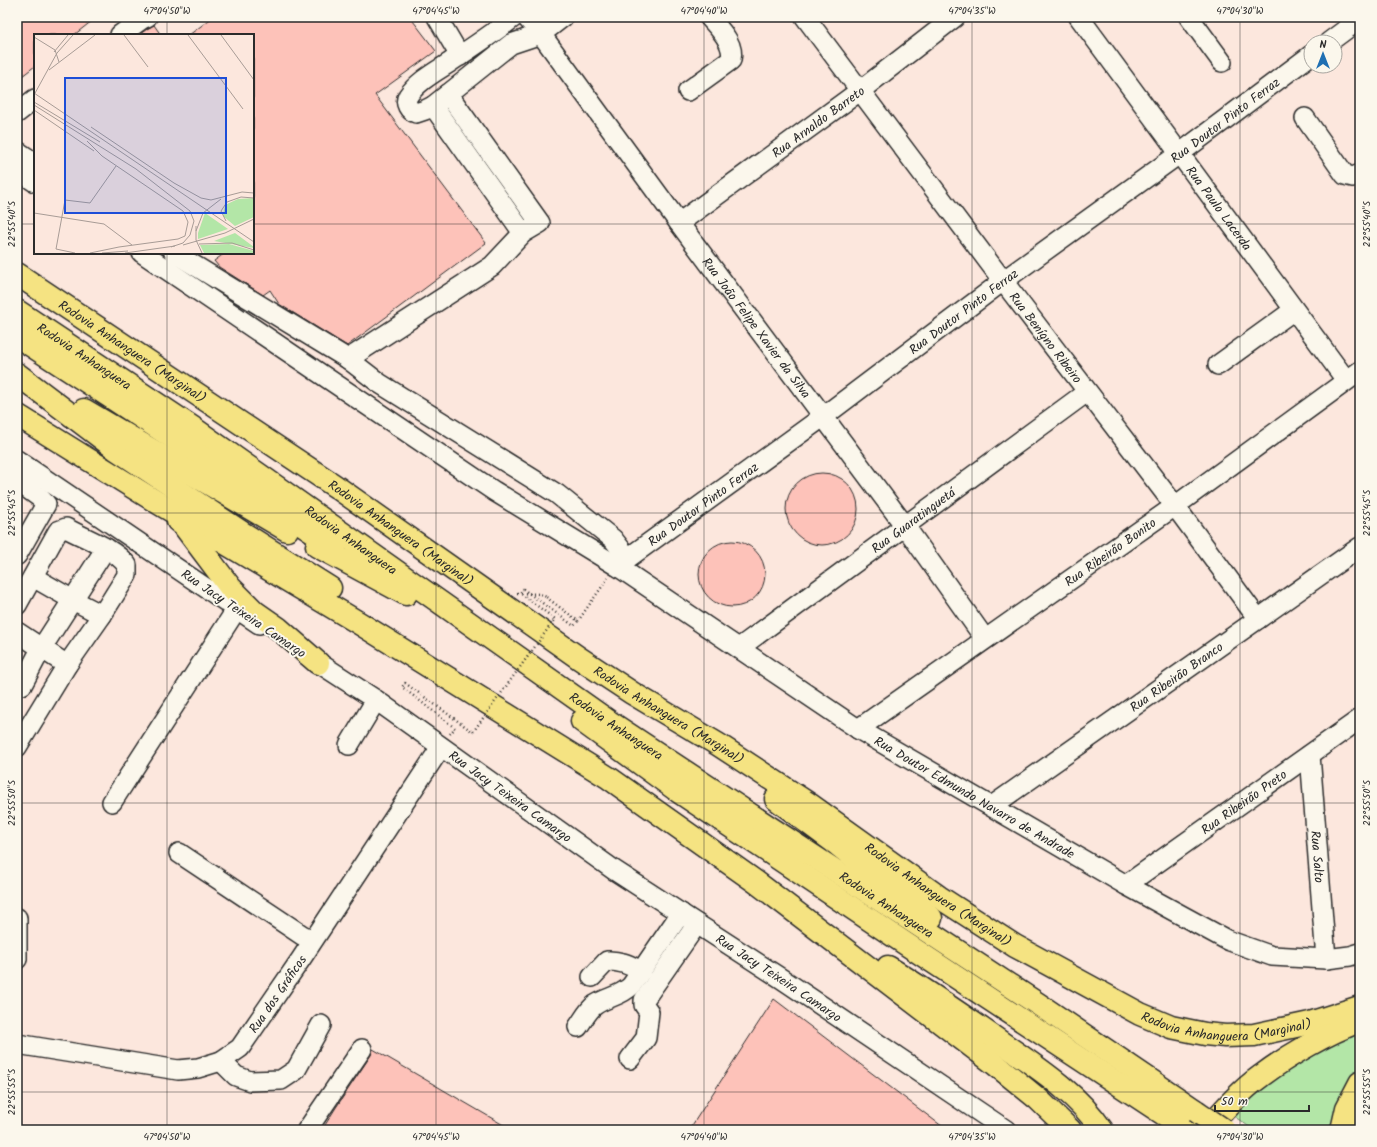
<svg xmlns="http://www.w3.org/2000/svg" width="1377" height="1147" viewBox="0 0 1377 1147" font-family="Kalam,sans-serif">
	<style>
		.green { fill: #b3e6a7; stroke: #6f8869 }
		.building { fill: #fdc2b9; stroke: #2b2b2b }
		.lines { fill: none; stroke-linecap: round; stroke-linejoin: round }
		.minor-casing { stroke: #2b2b2b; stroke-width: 22 }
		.highway-casing { stroke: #2b2b2b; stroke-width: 25 }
		.path { stroke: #2b2b2b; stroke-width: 2.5; stroke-dasharray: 1 3; stroke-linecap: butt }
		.minor { stroke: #fbf7ec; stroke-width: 19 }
		.highway { stroke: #f5e382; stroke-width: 22 }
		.highway-bridge-casing { stroke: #2b2b2b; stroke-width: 25; stroke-linecap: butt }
		.path-bridge { stroke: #2b2b2b; stroke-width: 2.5; stroke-dasharray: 1 3; stroke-linecap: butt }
		.highway-bridge { stroke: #f5e382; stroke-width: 22 }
		.ticks { fill: none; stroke: #2b2b2b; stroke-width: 1; stroke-opacity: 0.45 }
		.labels { text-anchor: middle; stroke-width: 4; stroke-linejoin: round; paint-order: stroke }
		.street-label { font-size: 13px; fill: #2b2b2b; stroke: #fbf7ec }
		.inset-road { fill: none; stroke: #a89c96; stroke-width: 1 }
		.view { fill: #1d4ed8; fill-opacity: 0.15; stroke: #1d4ed8; stroke-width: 2 }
		.inset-edge { fill: none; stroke: #2b2b2b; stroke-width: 2 }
		.neatline { fill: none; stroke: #2b2b2b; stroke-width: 1.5 }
		.ticks-label { font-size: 10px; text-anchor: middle; fill: #2b2b2b }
	</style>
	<rect width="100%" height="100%" fill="#fce7dd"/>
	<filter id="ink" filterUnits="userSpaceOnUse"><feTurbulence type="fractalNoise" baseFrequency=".025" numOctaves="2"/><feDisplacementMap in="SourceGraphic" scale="8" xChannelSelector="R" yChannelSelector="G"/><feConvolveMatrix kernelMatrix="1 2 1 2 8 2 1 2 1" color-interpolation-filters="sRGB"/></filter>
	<g filter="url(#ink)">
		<path class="green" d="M1360,1030V1074L1336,1130H1254L1232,1115L1258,1091L1298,1062Z"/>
		<path class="building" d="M17,17H97L74,35H35V66L17,80Z
			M213,17H410L436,51L375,95L486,243L347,346L279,304L270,290L263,295L219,267L214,261L225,253H253V35H189Z
			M154,25L161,35H139L147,29Z
			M786 509a36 36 0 1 1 72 0a36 36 0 1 1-72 0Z
			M699 574a33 33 0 1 1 66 0a33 33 0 1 1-66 0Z
			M774,999L947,1130H689Z
			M373,1049L512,1130H322L335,1109L371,1055Z"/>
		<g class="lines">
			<g class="minor-casing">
				<g id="minor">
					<path d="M437,17L460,56"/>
					<path d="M514,17C493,34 471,48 449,63C435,72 417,82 408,96C404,103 409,111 416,113L425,110L433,106L511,44L541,34L563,17"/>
					<path id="s1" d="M526,17L541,34L679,223L905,526L985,639"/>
					<path id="s2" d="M805,17L1003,281L1175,506L1258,619"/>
					<path id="s3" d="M1079,17L1346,380"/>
					<path d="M1189,17L1222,62"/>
					<path d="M120,35L142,19L147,17"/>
					<path d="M1329,42L1360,19"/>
					<path d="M688,91L731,60C735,43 719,29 709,17"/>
					<path d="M433,106L523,233"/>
					<path d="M17,113L35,99"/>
					<path d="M1305,118L1345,175L1353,177L1360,174"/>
					<path d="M17,151L35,163"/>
					<path d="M17,170L35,182"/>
					<path id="s4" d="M679,223L861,90L955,17"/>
					<path id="s5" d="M142,253L494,491L617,566L858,729L1126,885L1227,940L1272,956L1326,959L1350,956L1360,953"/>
					<path d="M174,253L348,359L379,383L557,494L613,539L628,558"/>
					<path d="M348,359L492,266L523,233L540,223L448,94"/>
					<path d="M1218,365L1294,310"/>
					<path d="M17,460L259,624"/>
					<path d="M17,481L39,497L46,504L17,555"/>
					<path id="s6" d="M617,566L824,416L1003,281L1179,154L1311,55"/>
					<path d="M33,577L73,600L102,615"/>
					<path d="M17,605L58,531L66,528C86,539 112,547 127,565V575L102,615L67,665L17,747"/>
					<path d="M17,632L67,665"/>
					<path id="s7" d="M739,648L1087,392"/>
					<path id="s8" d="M305,654L376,700L614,870L782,979L1006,1130"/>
					<path d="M22,685L41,649L106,548"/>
					<path id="s9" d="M858,729L1175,506L1360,371"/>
					<path d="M349,745L376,700"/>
					<path id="s10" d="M1310,755L1326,959"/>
					<path d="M112,802L236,610"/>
					<path id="s11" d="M992,806L1258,619L1360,547"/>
					<path d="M179,853L302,935L313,940"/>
					<path id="s12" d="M1126,885L1360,719"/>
					<path d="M17,918V959"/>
					<path d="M592,977L607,961C620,960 631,966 642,971"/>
					<path d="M578,1027C583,1020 588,1010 595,1005C607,997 621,996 631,986L681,913"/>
					<path id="s13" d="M17,1044L178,1070L198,1068L221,1061L240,1048L301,959L441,747"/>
					<path d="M630,1059L646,1038L649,1012L644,1005V1000L697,924"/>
					<path d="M221,1061L236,1076L250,1081L281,1080L296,1070L321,1025"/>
					<path d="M307,1130L362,1049"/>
				</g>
			</g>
			<g class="highway-casing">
				<g id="highway">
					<path id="s14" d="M17,274L335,486L579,658L632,693L719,745L809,804L939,897L1015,946L1140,1014L1171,1027L1205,1034L1225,1036L1254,1035L1310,1023L1360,1007"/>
					<path id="s15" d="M17,311L193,428L611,723L1038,1004L1196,1111"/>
					<path d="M17,336L184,445L335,546"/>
					<path d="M17,374L116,449L241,532L330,588"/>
					<path d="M84,410L287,530"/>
					<path d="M17,415L155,501L359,623L609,778L756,882L995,1064L1038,1099L1070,1130"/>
					<path d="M178,521L184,526L199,546L230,587L255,612L278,628L318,663"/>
					<path d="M317,546L406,594"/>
					<path d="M582,721L678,791L906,944L1188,1130"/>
					<path d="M776,799L838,845L931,918"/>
					<path d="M888,967C927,991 965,1017 1002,1043C1038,1068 1077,1093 1102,1130"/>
					<path d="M1206,1130C1223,1111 1240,1091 1261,1076C1289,1055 1327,1033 1360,1021"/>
					<path d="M1342,1130L1347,1108L1360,1083"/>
				</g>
			</g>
			<path class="path" d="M517,593L540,594L546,597
				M578,621L608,578
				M450,734L455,728"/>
			<use href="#minor" class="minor"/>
			<use href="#highway" class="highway"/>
			<g class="highway-bridge-casing">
				<path id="highway-bridge" d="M1196,1111L1224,1130"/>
			</g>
			<path class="path-bridge" d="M455,728L402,687L405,683L473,732L555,619L520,593L523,589L574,626L578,621L546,597"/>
			<use href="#highway-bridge" class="highway-bridge"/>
		</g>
	</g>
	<path class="ticks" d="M167,17V35M436,17V1130M704,17V1130M972,17V1130M1240,17V1130M17,224H35M253,224H1360M167,253V1130M17,513H1360M17,803H1360M17,1092H1360"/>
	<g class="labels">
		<g class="street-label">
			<text dy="5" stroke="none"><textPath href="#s6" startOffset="754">Rua Doutor Pinto Ferraz</textPath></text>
			<text dy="5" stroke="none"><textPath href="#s4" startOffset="172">Rua Arnaldo Barreto</textPath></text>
			<text dy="5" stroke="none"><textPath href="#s3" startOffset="237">Rua Paulo Lacerda</textPath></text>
			<text dy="5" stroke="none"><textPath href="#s6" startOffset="430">Rua Doutor Pinto Ferraz</textPath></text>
			<text dy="5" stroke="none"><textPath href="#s1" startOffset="387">Rua João Felipe Xavier da Silva</textPath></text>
			<text dy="5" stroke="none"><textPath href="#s2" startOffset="401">Rua Benígno Ribeiro</textPath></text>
			<text dy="5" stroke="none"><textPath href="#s14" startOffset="139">Rodovia Anhanguera (Marginal)</textPath></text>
			<text dy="5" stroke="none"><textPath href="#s15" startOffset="81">Rodovia Anhanguera</textPath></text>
			<text dy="5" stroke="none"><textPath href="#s6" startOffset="106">Rua Doutor Pinto Ferraz</textPath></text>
			<text dy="5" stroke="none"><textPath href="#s7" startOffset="216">Rua Guaratinguetá</textPath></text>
			<text dy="5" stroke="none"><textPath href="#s14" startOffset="463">Rodovia Anhanguera (Marginal)</textPath></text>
			<text dy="5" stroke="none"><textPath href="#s15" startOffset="405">Rodovia Anhanguera</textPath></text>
			<text dy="5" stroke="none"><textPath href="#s9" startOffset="308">Rua Ribeirão Bonito</textPath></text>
			<text transform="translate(244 613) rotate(34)" y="5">Rua Jacy Teixeira Camargo</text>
			<text dy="5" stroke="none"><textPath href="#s11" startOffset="225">Rua Ribeirão Branco</textPath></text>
			<text dy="5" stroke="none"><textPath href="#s14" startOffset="787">Rodovia Anhanguera (Marginal)</textPath></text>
			<text dy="5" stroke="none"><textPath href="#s15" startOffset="729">Rodovia Anhanguera</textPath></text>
			<text dy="5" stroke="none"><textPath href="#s8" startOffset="250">Rua Jacy Teixeira Camargo</textPath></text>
			<text dy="5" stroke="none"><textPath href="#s5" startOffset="995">Rua Doutor Edmundo Navarro de Andrade</textPath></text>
			<text dy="5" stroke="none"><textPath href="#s12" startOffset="144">Rua Ribeirão Preto</textPath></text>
			<text dy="5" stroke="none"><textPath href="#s10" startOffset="102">Rua Salto</textPath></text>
			<text dy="5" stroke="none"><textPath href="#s14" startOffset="1111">Rodovia Anhanguera (Marginal)</textPath></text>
			<text dy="5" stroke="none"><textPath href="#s15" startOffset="1053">Rodovia Anhanguera</textPath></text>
			<text dy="5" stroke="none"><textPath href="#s8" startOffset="574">Rua Jacy Teixeira Camargo</textPath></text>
			<text dy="5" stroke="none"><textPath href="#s13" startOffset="296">Rua dos Gráficos</textPath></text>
			<text dy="5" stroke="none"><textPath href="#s14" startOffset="1435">Rodovia Anhanguera (Marginal)</textPath></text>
		</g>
	</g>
	<g transform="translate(34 34)">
		<rect width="220" height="220" fill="#fce7dd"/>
		<path d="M220,164V183L201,192L189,182L191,171L204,165ZM171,179L194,195L164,205V199ZM201,199L220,213V214L180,207ZM195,210L220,217V219H170L166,211Z" fill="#b3e6a7"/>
		<path class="inset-road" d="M90,1L114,33M154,1L209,75M187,1L220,46M0,3L21,16L25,28M20,18L34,1M15,36L61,1M0,59L220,208M0,61L23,19L39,1M0,68L66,108M0,71L102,135L156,177L160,187L156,201L149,209L137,213M0,76L60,117M57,93L140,149L167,164L177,166L208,158L220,159M53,107L68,122M0,179L70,190L98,211M192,187L187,177L193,168L207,163L220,164M162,192V206L168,219M162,197L169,179L187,165M165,210L198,209L220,216M149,211L191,199L220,185M41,219L22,215L31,166L56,169L82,132M56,219L85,213L144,205L151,202L154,188L149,177L68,122M68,219L94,217M91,219L141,212"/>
		<path class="view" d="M31,44H192V179H31Z"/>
		<rect width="220" height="220" class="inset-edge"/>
	</g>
	<rect width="1377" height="1147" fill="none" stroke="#fbf7ec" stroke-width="44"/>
	<g transform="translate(1323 54)"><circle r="19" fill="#fbf7ec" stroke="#a8a59f"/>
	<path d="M0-3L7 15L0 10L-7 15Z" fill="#1f6fb2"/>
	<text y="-6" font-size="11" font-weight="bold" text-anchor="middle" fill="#2b2b2b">N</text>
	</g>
	<path d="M1215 1105v6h94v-6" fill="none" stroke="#2b2b2b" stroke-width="2"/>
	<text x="1221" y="1105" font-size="12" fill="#2b2b2b" stroke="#fbf7ec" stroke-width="3" paint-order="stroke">50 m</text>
	<rect x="22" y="22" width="1333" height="1103" class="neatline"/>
	<g class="ticks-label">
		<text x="167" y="14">47°04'50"W</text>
		<text x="436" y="14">47°04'45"W</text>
		<text x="704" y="14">47°04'40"W</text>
		<text x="972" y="14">47°04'35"W</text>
		<text x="1240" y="14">47°04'30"W</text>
		<text transform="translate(11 224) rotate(-90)" y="4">22°55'40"S</text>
		<text transform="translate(1366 224) rotate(-90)" y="4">22°55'40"S</text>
		<text transform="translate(11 513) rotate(-90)" y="4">22°55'45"S</text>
		<text transform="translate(1366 513) rotate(-90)" y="4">22°55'45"S</text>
		<text transform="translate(11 803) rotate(-90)" y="4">22°55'50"S</text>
		<text transform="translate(1366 803) rotate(-90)" y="4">22°55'50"S</text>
		<text transform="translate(11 1092) rotate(-90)" y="4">22°55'55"S</text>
		<text transform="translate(1366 1092) rotate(-90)" y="4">22°55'55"S</text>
		<text x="167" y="1140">47°04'50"W</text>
		<text x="436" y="1140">47°04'45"W</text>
		<text x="704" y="1140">47°04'40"W</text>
		<text x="972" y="1140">47°04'35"W</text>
		<text x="1240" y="1140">47°04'30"W</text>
	</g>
</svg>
